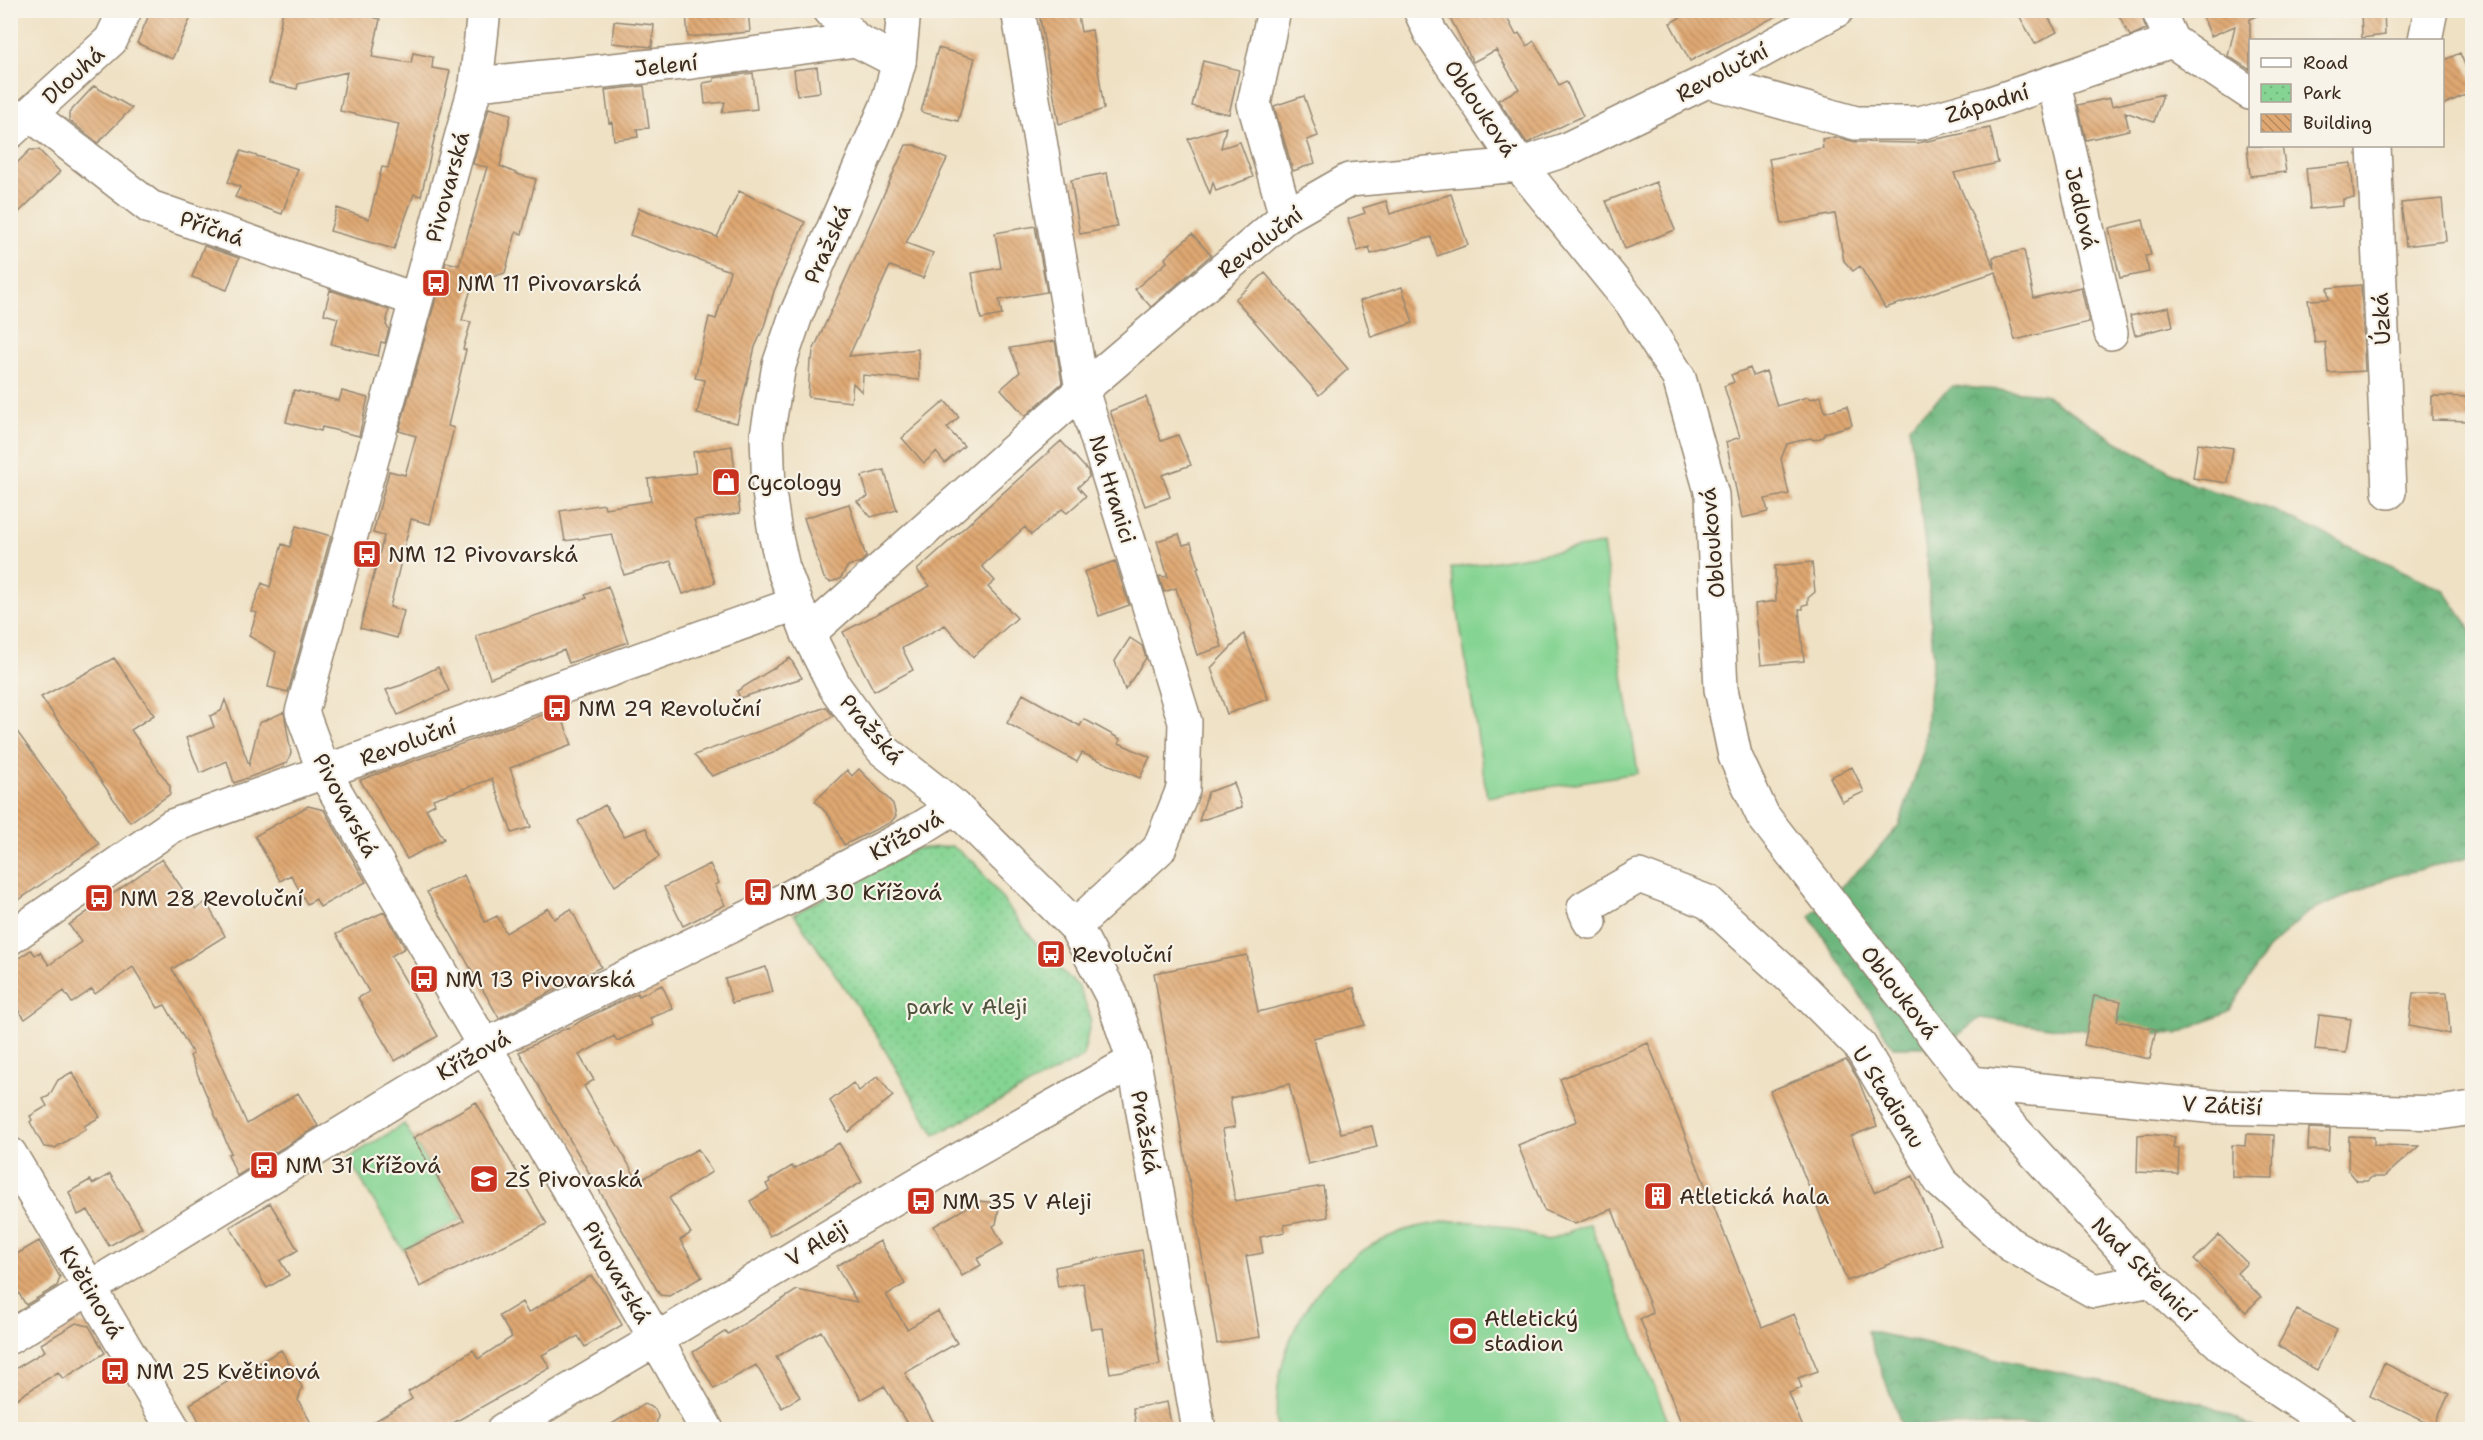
<svg xmlns="http://www.w3.org/2000/svg" width="2483" height="1440" viewBox="0 0 2483 1440" font-family="'Shantell Sans',sans-serif">
	<style>
		.forest { fill: url(#forest-crowns); stroke: #54704e; stroke-width: 1.5 }
		.park { fill: url(#park-dots); stroke: #607f58; stroke-width: 1.5 }
		.garden { fill: #85d493; stroke: #607f58; stroke-width: 1.5 }
		.building { fill: url(#building-back-hatch) }
		.lines { fill: none; stroke-linecap: round; stroke-linejoin: round }
		.minor-casing { stroke: #958671; stroke-width: 36 }
		.major-casing { stroke: #958671; stroke-width: 36 }
		.minor { stroke: #fff; stroke-width: 33 }
		.major { stroke: #fff; stroke-width: 33 }
		.labels { text-anchor: middle; stroke-width: 4.5; stroke-linejoin: round; paint-order: stroke }
		.street-label { font-size: 22px; fill: #3b2a1e; stroke: #f7f3e8 }
		.poi-label { font-size: 22px; fill: #3b2a1e; stroke: #f7f3e8; text-anchor: start }
		.park-label { font-size: 22px; fill: #4e543b; stroke: #f7f3e8 }
	</style>
	<defs>
		<pattern id="forest-crowns" width="20" height="18" patternUnits="userSpaceOnUse" patternTransform="scale(1.5)"><rect width="20" height="18" fill="#6cb67d"/><path d="M2 6a3 3 0 1 1 6 0M12 15a3 3 0 1 1 6 0" fill="none" stroke="#5a9466"/></pattern>
		<pattern id="park-dots" width="8" height="8" patternUnits="userSpaceOnUse" patternTransform="scale(1.5)"><rect width="8" height="8" fill="#85d493"/><path d="M2 2h.1M6 6h.1" fill="none" stroke="#74b67e" stroke-width="1.8" stroke-linecap="round"/></pattern>
		<pattern id="building-back-hatch" width="6" height="6" patternUnits="userSpaceOnUse" patternTransform="scale(1.5)"><rect width="6" height="6" fill="#dfa872"/><path d="M-1 5l2 2M0 0l6 6M5-1l2 2" fill="none" stroke="#b6895d"/></pattern>
	</defs>
	<rect width="100%" height="100%" fill="#f7f3e8"/>
	<filter id="ink" filterUnits="userSpaceOnUse"><feTurbulence type="fractalNoise" baseFrequency=".0167" numOctaves="2"/><feDisplacementMap in="SourceGraphic" scale="12" xChannelSelector="R" yChannelSelector="G"/><feConvolveMatrix kernelMatrix="1 2 1 2 8 2 1 2 1" color-interpolation-filters="sRGB"/></filter>
	<filter id="wash" filterUnits="userSpaceOnUse"><feTurbulence type="fractalNoise" baseFrequency=".008" numOctaves="4" result="noise"/><feDisplacementMap in="SourceGraphic" scale="24" xChannelSelector="R" yChannelSelector="G"/><feGaussianBlur stdDeviation="1.35" result="paint"/><feColorMatrix in="noise" values="0 0 0 0 0 0 0 0 0 0 0 0 0 0 0 0 0 1.4 0 .05"/><feComposite in="paint" operator="in"/></filter>
	<g filter="url(#wash)">
		<rect width="100%" height="100%" fill="#efe1c4"/>
		<path class="forest" d="M1952,386L2044,394L2116,441L2192,484L2275,511L2444,590L2472,631V856L2391,877L2307,913L2267,950L2229,1012L2177,1034L2057,1028L1980,1018L1943,1047H1893L1810,916L1871,858L1899,825L1924,749L1933,655L1927,559L1909,426Z
			M1867,1331L2203,1403L2258,1429L2111,1430L2110,1425L1902,1426Z"/>
		<path class="park" d="M952,846L974,862L1045,955L1079,987L1091,1018L1083,1057L935,1135L872,1028L794,914L915,849Z"/>
		<path class="garden" d="M1603,544L1638,773L1487,797L1451,568Z
			M404,1124L462,1219L403,1250L348,1158Z
			M1449,1221C1489,1221 1510,1227 1547,1241L1590,1223L1671,1429H1277C1270,1344 1318,1262 1400,1232C1415,1226 1433,1224 1449,1221Z"/>
		<g id="blocks">
			<path class="building" d="M151,10H176L191,17L172,59L137,43Z
				M283,10H359L360,14L380,19L372,57L411,63L413,53L433,57L432,68L450,71L421,196L414,194L394,249L330,231L337,208L369,219L382,167L388,168L399,124L340,111L347,72L298,84L297,89L269,83Z
				M709,10H748L750,32L688,37L686,13Z
				M1055,10H1077L1081,32L1092,30L1104,109L1059,124L1039,13Z
				M1446,10H1503L1516,35L1519,33L1527,46L1534,41L1559,85L1566,81L1583,116L1527,143L1498,100L1519,89L1496,50L1473,62Z
				M1694,10H1788L1690,61L1670,23Z
				M2031,10H2044L2057,32L2035,44L2020,17Z
				M2116,10H2140L2146,29L2130,36Z
				M2200,10H2269L2250,19V70L2228,56L2235,26L2211,36Z
				M2361,10H2384L2385,35L2362,38Z
				M614,21L654,25L652,47L612,43Z
				M938,48L975,58L958,121L921,112Z
				M2460,53L2472,82V92L2442,105V61Z
				M1203,61L1239,70L1229,114L1192,106Z
				M817,67L820,92L797,95L794,70Z
				M753,73L757,109L722,113L725,102L705,104L703,83L714,81V78Z
				M94,86L132,108L98,143L69,120V113Z
				M644,86L649,128L637,129L638,137L614,140L612,122L609,123L605,90Z
				M2163,94L2154,122L2125,112L2129,130L2086,140L2078,105L2110,98L2112,106Z
				M1304,96L1318,136L1307,140L1315,163L1293,171L1274,106Z
				M489,108L511,114L500,166L520,175L536,179L522,234L516,232L505,273L489,278L475,275L462,320L471,322L463,349L466,350L448,426L454,428L430,524L411,519L390,607L404,611L397,638L360,628L384,536L373,533L389,471L405,475L416,436L399,431L446,262L459,265L487,167L473,164Z
				M1226,127L1221,148L1240,142L1253,177L1216,191L1213,182L1210,194L1188,139Z
				M1990,128L1998,163L1954,173L1995,269L1993,257L2024,250L2034,298L2081,287L2089,322L2015,340L1996,272L1885,308L1860,266L1853,271L1844,261L1835,214L1782,224L1769,159L1823,148L1822,139L1835,137L1856,142L1918,143Z
				M906,145H915L947,159L906,243L933,253L923,278L890,266L849,356L918,349L919,380L863,375L862,392L853,383L851,402L808,397L810,360H812L813,351Z
				M2247,146H2282L2286,172L2250,176Z
				M30,150H39L60,172L10,221V170Z
				M241,151L298,169L282,214L235,197L240,187L228,182Z
				M2351,163L2354,198L2343,199V206L2310,209L2306,168Z
				M1107,173L1117,227L1080,234L1071,180Z
				M1656,182L1675,230L1625,249L1606,201Z
				M739,191L805,222L774,291L764,327L755,347L737,423L697,414L705,380L695,378L709,317L716,319L730,271L630,235L639,208L717,237Z
				M1451,194L1468,245L1437,256L1431,237L1371,254L1369,247L1358,251L1348,219L1365,213L1363,208L1386,201L1390,214Z
				M2442,199L2446,241L2406,246L2401,203Z
				M2143,220L2151,255L2145,256L2149,272L2120,278L2109,228Z
				M1035,226L1047,292L999,300L1002,315L981,319L972,273L1001,268L995,233Z
				M1192,234L1211,255L1151,307L1135,289L1167,262L1165,258Z
				M204,246L239,258L227,290L192,277Z
				M1265,273L1348,369L1319,395L1235,299Z
				M2361,285L2365,371L2328,373L2325,342L2315,343L2308,300L2329,299L2327,288Z
				M1402,287L1413,323L1371,337L1360,301Z
				M330,290L389,310L386,325L389,329L385,343L381,342L378,356L331,344L338,318L324,314Z
				M2169,307L2173,326L2135,335L2130,316Z
				M1055,341L1062,383L1025,416L1001,389L1020,372L1010,348Z
				M1750,368L1753,376L1766,371L1777,406L1807,397L1811,399L1821,396L1825,412L1847,406L1852,425L1825,433L1823,437L1814,440L1810,438L1787,444L1781,459L1789,494L1765,499L1768,512L1742,518L1726,442L1740,437L1724,386L1734,382L1731,375Z
				M294,390L339,401L342,391L368,398L359,436L322,427L321,431L286,422Z
				M2432,396L2472,397V421L2432,420Z
				M1146,397L1161,441L1178,435L1191,465L1162,475L1170,497L1145,506L1110,411Z
				M945,401L959,417L947,428L964,446L945,463L936,452L924,463L902,438Z
				M1061,441L1088,471L1089,477L1078,487L1086,496L1067,513L1062,509L1031,535L1025,527L982,566L995,581L988,587L1017,618L973,657L945,625L902,648L913,670L874,691L843,632L930,586L917,570Z
				M2198,443L2233,448L2228,483L2193,478Z
				M732,446L740,513L694,520L715,583L683,594L671,561L624,575L612,534L565,541L560,511L604,504L605,508L651,501L648,479L696,473L693,452Z
				M884,470L897,510L871,517L857,501L868,497L862,476Z
				M849,504L866,557L861,562L848,566L840,579L830,582L824,578L804,518Z
				M296,526L331,536L288,692L268,687L276,652L249,636L257,613L251,611L262,583L270,587L282,544L290,547Z
				M1179,534L1183,545L1191,543L1199,567L1197,568L1222,647L1197,655L1176,588L1164,592L1159,576L1168,577L1157,541Z
				M1115,561L1129,605L1099,616L1084,572Z
				M1812,562L1815,592L1808,598V604L1803,605V609H1799L1804,661L1761,665L1755,604L1776,601L1775,566Z
				M608,586L628,642L569,663L564,650L490,678L476,636L587,598L585,595Z
				M1244,634L1268,699L1227,714L1211,668Z
				M1130,638L1142,646L1146,658L1125,690L1115,661Z
				M114,658L154,715L131,730L170,786V794L130,822L41,697Z
				M790,658L802,678L740,698L737,691Z
				M438,667L449,691L398,715L386,690L402,685Z
				M1023,694L1080,726L1084,719L1120,739L1119,743L1150,757L1140,778L1082,753L1077,762L1007,723Z
				M225,700L249,765L259,723L284,712L291,753L287,763L234,783L227,761L200,773L186,738L214,727L210,716L221,711Z
				M826,707L833,716L773,753L712,776L694,755Z
				M559,709L572,745L510,768L531,827L512,833L492,779L433,799L435,804L426,809L444,839L407,859L360,780Z
				M10,722L99,844L10,906Z
				M1852,767L1864,792L1842,802L1830,777Z
				M859,769L893,804L896,816L891,822L844,845L830,817L815,801L847,770L852,776Z
				M1234,783L1242,807L1199,821L1208,792Z
				M605,805L624,836L646,828L659,857L615,886L578,821Z
				M308,806L324,810L366,882L320,907L316,899L307,904L291,875L280,881L255,836Z
				M162,859L196,909L206,902L225,936L172,969L201,1020L247,1124L298,1093L318,1126L237,1176L228,1154L231,1153L190,1056L193,1054L165,1005L158,1008L133,967L95,994L92,989L72,1003L64,991L25,1019L10,999V964L31,950L35,955L40,952L49,965L81,942L69,925Z
				M710,864L719,883L715,885L725,905L683,926L664,887Z
				M464,875L485,922L497,916L506,933L548,908L554,919L571,909L601,967L499,1018L427,892Z
				M384,912L405,948L391,956L438,1036L395,1061L358,998L369,992L336,934Z
				M1247,955L1258,1012L1354,988L1365,1025L1313,1038L1341,1133L1372,1126L1377,1147L1308,1164L1289,1084L1230,1098L1235,1127L1223,1129L1235,1201L1323,1186L1328,1217L1284,1225L1285,1232L1260,1237L1263,1253L1246,1256L1260,1337L1217,1344L1154,973Z
				M766,967L773,992L732,1003L725,979Z
				M662,985L673,1009L650,1018L653,1025L617,1041L614,1036L579,1055L594,1080L584,1086L638,1181L698,1149L712,1172L669,1198L691,1233L680,1240L702,1277L669,1296L660,1295L519,1052L568,1027L569,1029L582,1020L638,993L639,996Z
				M2413,993H2447L2450,1034L2409,1026Z
				M2094,996L2121,1001L2117,1021L2156,1029L2150,1059L2084,1045Z
				M2319,1015L2351,1019L2346,1053L2315,1050Z
				M1648,1043L1762,1327L1794,1314L1818,1371L1798,1378L1802,1388L1789,1393L1804,1430H1684L1640,1319L1653,1313L1612,1209L1575,1224L1544,1210L1518,1145L1577,1121L1560,1079Z
				M1846,1060L1858,1079L1877,1126L1851,1136L1874,1192L1913,1176L1941,1244L1847,1281L1770,1091Z
				M72,1072L100,1117L84,1126L86,1129L55,1148L44,1147L30,1122L32,1120L30,1116L47,1106L43,1099L49,1096L58,1080Z
				M878,1076L893,1096L848,1132L830,1101L853,1083L859,1091Z
				M476,1102L547,1224L420,1287L403,1250L464,1221L413,1138Z
				M2309,1128L2330,1129L2329,1151L2308,1150Z
				M2148,1134L2175,1137L2173,1148H2179L2178,1174L2137,1172L2138,1135Z
				M2246,1134L2274,1135L2273,1178L2232,1177V1145L2245,1146Z
				M2349,1136L2374,1137V1145L2419,1146L2384,1177H2372L2367,1181H2357L2348,1170Z
				M839,1143L862,1182L770,1236L750,1201L769,1190L766,1184L770,1182L769,1180L792,1166L794,1169Z
				M110,1174L142,1227L109,1246L88,1210L78,1215L69,1192L90,1180L93,1184Z
				M978,1201L1000,1203L996,1224L993,1226L1003,1244L977,1259L981,1265L962,1276L934,1226Z
				M270,1203L298,1250L280,1261L289,1275L267,1288L230,1227Z
				M2219,1235L2247,1263L2237,1273L2261,1297L2246,1312L2194,1260Z
				M39,1241L60,1277L57,1286L26,1305L10,1279V1258Z
				M880,1241L905,1284L886,1295L907,1329L938,1311L957,1343L905,1373L938,1430H911L884,1386L861,1399L821,1331L776,1357L800,1397L782,1408L756,1365L714,1389L693,1352L726,1331L728,1334L797,1290L857,1302L836,1266Z
				M1142,1250L1160,1365L1110,1373L1103,1328L1091,1329L1083,1283L1058,1287L1055,1267Z
				M591,1276L605,1293L622,1325L585,1347L578,1336L542,1355L550,1368L441,1430H360L412,1399L408,1392L473,1350L478,1359L512,1337L499,1316L522,1302L528,1313Z
				M2297,1310L2337,1330L2317,1370L2302,1362L2278,1345Z
				M76,1323L89,1326L105,1353L63,1379L58,1372L10,1403V1372L45,1351L41,1344Z
				M281,1350L302,1387L298,1400L315,1430H204L190,1404Z
				M2384,1363L2449,1394L2434,1426L2370,1396Z
				M1167,1402L1172,1430H1137L1133,1408Z
				M644,1404L655,1409L658,1416L655,1430H602Z"/>
		</g>
	</g>
	<g filter="url(#ink)">
		<use href="#blocks" fill-opacity="0" stroke="#958671" stroke-width="1.5"/>
		<g class="lines">
			<g class="minor-casing">
				<path id="minor" d="M484,10L476,84L302,712L324,772L656,1339L707,1430
					M830,10L856,40L899,62
					M1018,10L1082,390L1185,722L1183,789L1159,849L1075,926
					M1274,10L1254,104L1286,216
					M1420,10L1430,32L1519,165L1633,305L1679,378L1712,495L1721,689L1735,756L1763,816L1971,1083L2151,1280L2249,1370L2340,1430
					M2158,10L2172,41
					M2425,40L2431,10
					M2172,41L2250,93
					M1707,81L1856,123H1920L1988,104L2172,41
					M2054,83L2111,333
					M476,84L692,62L856,40
					M30,114L150,207L416,300
					M10,132L111,40L125,10
					M2374,146L2389,492
					M808,634L1082,390L1286,216L1349,180L1519,165L1565,150L1707,81L1837,10
					M1590,922L1584,908L1639,876L1708,902L1804,990L1860,1046L1941,1182L2011,1245L2094,1291L2151,1280
					M10,938L172,826L795,604
					M1971,1083L2217,1107L2440,1113L2472,1108
					M10,1154L174,1430
					M10,1337L484,1046L788,898L923,827L955,807
					M503,1430L955,1162L1134,1061"/>
			</g>
			<g class="major-casing">
				<path id="major" d="M904,10L899,62L887,105L796,315L779,365L767,435L769,492L775,533L783,568L808,634L835,687L861,723L883,750L955,807L1075,926L1111,994L1134,1061L1199,1430"/>
			</g>
			<use href="#minor" class="minor"/>
			<use href="#major" class="major"/>
		</g>
	</g>
	<defs>
		<g id="bus-square" transform="scale(1.5)"><rect x="-9" y="-9" width="18" height="18" rx="4" fill="#c8321e" stroke="#f7f3e8"/><path d="M-5-6H5V4H4V6H2V4H-2V6H-4V4H-5ZM-3.5-4V0h7V-4ZM-3.5 1.2v1.5H-2V1.2ZM2 1.2v1.5H3.5V1.2Z" fill="#fff"/></g>
		<g id="shop-square" transform="scale(1.5)"><rect x="-9" y="-9" width="18" height="18" rx="4" fill="#c8321e" stroke="#f7f3e8"/><path d="M-5-2.5h2.3a2.7 3.5 0 0 1 5.4 0H5L5.5 6h-11ZM-1.5-2.5h3a1.5 2.3 0 0 0-3 0Z" fill="#fff"/></g>
		<g id="school-square" transform="scale(1.5)"><rect x="-9" y="-9" width="18" height="18" rx="4" fill="#c8321e" stroke="#f7f3e8"/><path d="M0-5L7-2L0 1L-7-2ZM-4 1L0 2.5L4 1V4Q0 6-4 4Z" fill="#fff"/></g>
		<g id="building-square" transform="scale(1.5)"><rect x="-9" y="-9" width="18" height="18" rx="4" fill="#c8321e" stroke="#f7f3e8"/><path d="M-4-6H4V6H1V3H-1V6H-4ZM-2.5-4.3h1.7v1.8h-1.7ZM.8-4.3h1.7v1.8H.8ZM-2.5-1h1.7V.8h-1.7ZM.8-1h1.7V.8H.8Z" fill="#fff"/></g>
		<g id="stadium-square" transform="scale(1.5)"><rect x="-9" y="-9" width="18" height="18" rx="4" fill="#c8321e" stroke="#f7f3e8"/><path d="M0-5a6.5 5 0 1 0 0 10a6.5 5 0 1 0 0-10ZM-3.5-1.8h7v3.6h-7Z" fill="#fff"/></g>
	</defs>
	<g fill-rule="evenodd">
		<use href="#bus-square" x="436" y="283"/>
		<use href="#shop-square" x="726" y="482"/>
		<use href="#bus-square" x="367" y="554"/>
		<use href="#bus-square" x="557" y="708"/>
		<use href="#bus-square" x="758" y="892"/>
		<use href="#bus-square" x="99" y="898"/>
		<use href="#bus-square" x="1051" y="954"/>
		<use href="#bus-square" x="424" y="979"/>
		<use href="#bus-square" x="264" y="1165"/>
		<use href="#school-square" x="484" y="1179"/>
		<use href="#building-square" x="1658" y="1196"/>
		<use href="#bus-square" x="921" y="1201"/>
		<use href="#stadium-square" x="1463" y="1331"/>
		<use href="#bus-square" x="115" y="1371"/>
	</g>
	<g class="labels">
		<g class="street-label">
			<text transform="translate(666 65) rotate(-6)" y="8">Jelení</text>
			<text transform="translate(1722 72) rotate(-28)" y="8">Revoluční</text>
			<text transform="translate(73 75) rotate(-42)" y="8">Dlouhá</text>
			<text transform="translate(1987 103) rotate(-17)" y="8">Západní</text>
			<text transform="translate(1481 108) rotate(56)" y="8">Oblouková</text>
			<text transform="translate(447 187) rotate(-75)" y="8">Pivovarská</text>
			<text transform="translate(2082 208) rotate(77)" y="8">Jedlová</text>
			<text transform="translate(212 228) rotate(19)" y="8">Příčná</text>
			<text transform="translate(1260 242) rotate(-38)" y="8">Revoluční</text>
			<text transform="translate(827 244) rotate(-66)" y="8">Pražská</text>
			<text transform="translate(2381 319) rotate(-93)" y="8">Úzká</text>
			<text transform="translate(1113 489) rotate(73)" y="8">Na Hranici</text>
			<text transform="translate(1712 543) rotate(-95)" y="8">Oblouková</text>
			<text transform="translate(872 729) rotate(49)" y="8">Pražská</text>
			<text transform="translate(408 742) rotate(-20)" y="8">Revoluční</text>
			<text transform="translate(346 805) rotate(62)" y="8">Pivovarská</text>
			<text transform="translate(906 835) rotate(-29)" y="8">Křížová</text>
			<text transform="translate(1900 992) rotate(52)" y="8">Oblouková</text>
			<text transform="translate(473 1055) rotate(-29)" y="8">Křížová</text>
			<text transform="translate(1889 1097) rotate(58)" y="8">U Stadionu</text>
			<text transform="translate(2222 1105) rotate(3)" y="8">V Zátiší</text>
			<text transform="translate(1146 1132) rotate(80)" y="8">Pražská</text>
			<text transform="translate(817 1243) rotate(-31)" y="8">V Aleji</text>
			<text transform="translate(2144 1269) rotate(45)" y="8">Nad Střelnicí</text>
			<text transform="translate(617 1272) rotate(60)" y="8">Pivovarská</text>
			<text transform="translate(92 1292) rotate(59)" y="8">Květinová</text>
		</g>
		<g class="poi-label">
			<text x="457" y="291">NM 11 Pivovarská</text>
			<text x="747" y="490">Cycology</text>
			<text x="388" y="562">NM 12 Pivovarská</text>
			<text x="578" y="716">NM 29 Revoluční</text>
			<text x="779" y="900">NM 30 Křížová</text>
			<text x="120" y="906">NM 28 Revoluční</text>
			<text x="1072" y="962">Revoluční</text>
			<text x="445" y="987">NM 13 Pivovarská</text>
			<text x="285" y="1173">NM 31 Křížová</text>
			<text x="505" y="1187">ZŠ Pivovaská</text>
			<text x="1679" y="1204">Atletická hala</text>
			<text x="942" y="1209">NM 35 V Aleji</text>
			<text x="1484" y="1326">Atletický<tspan x="1484" dy="25">stadion</tspan></text>
			<text x="136" y="1379">NM 25 Květinová</text>
		</g>
		<g class="park-label">
			<text x="967" y="1014">park v Aleji</text>
		</g>
	</g>
	<rect width="2483" height="1440" fill="none" stroke="#f7f3e8" stroke-width="36"/>
	<rect x="2249" y="39" width="195" height="108" fill="#f7f3e8" stroke="#aca397" stroke-width="1.5"/>
	<rect x="2261" y="58" width="30" height="9" fill="#ffffff" stroke="#aca397" stroke-width="1.5"/>
	<text x="2303" y="69" font-size="18" fill="#3b2a1e">Road</text>
	<rect x="2261" y="84" width="30" height="18" fill="url(#park-dots)" stroke="#aca397" stroke-width="1.5"/>
	<text x="2303" y="99" font-size="18" fill="#3b2a1e">Park</text>
	<rect x="2261" y="114" width="30" height="18" fill="url(#building-back-hatch)" stroke="#aca397" stroke-width="1.5"/>
	<text x="2303" y="129" font-size="18" fill="#3b2a1e">Building</text>
</svg>
